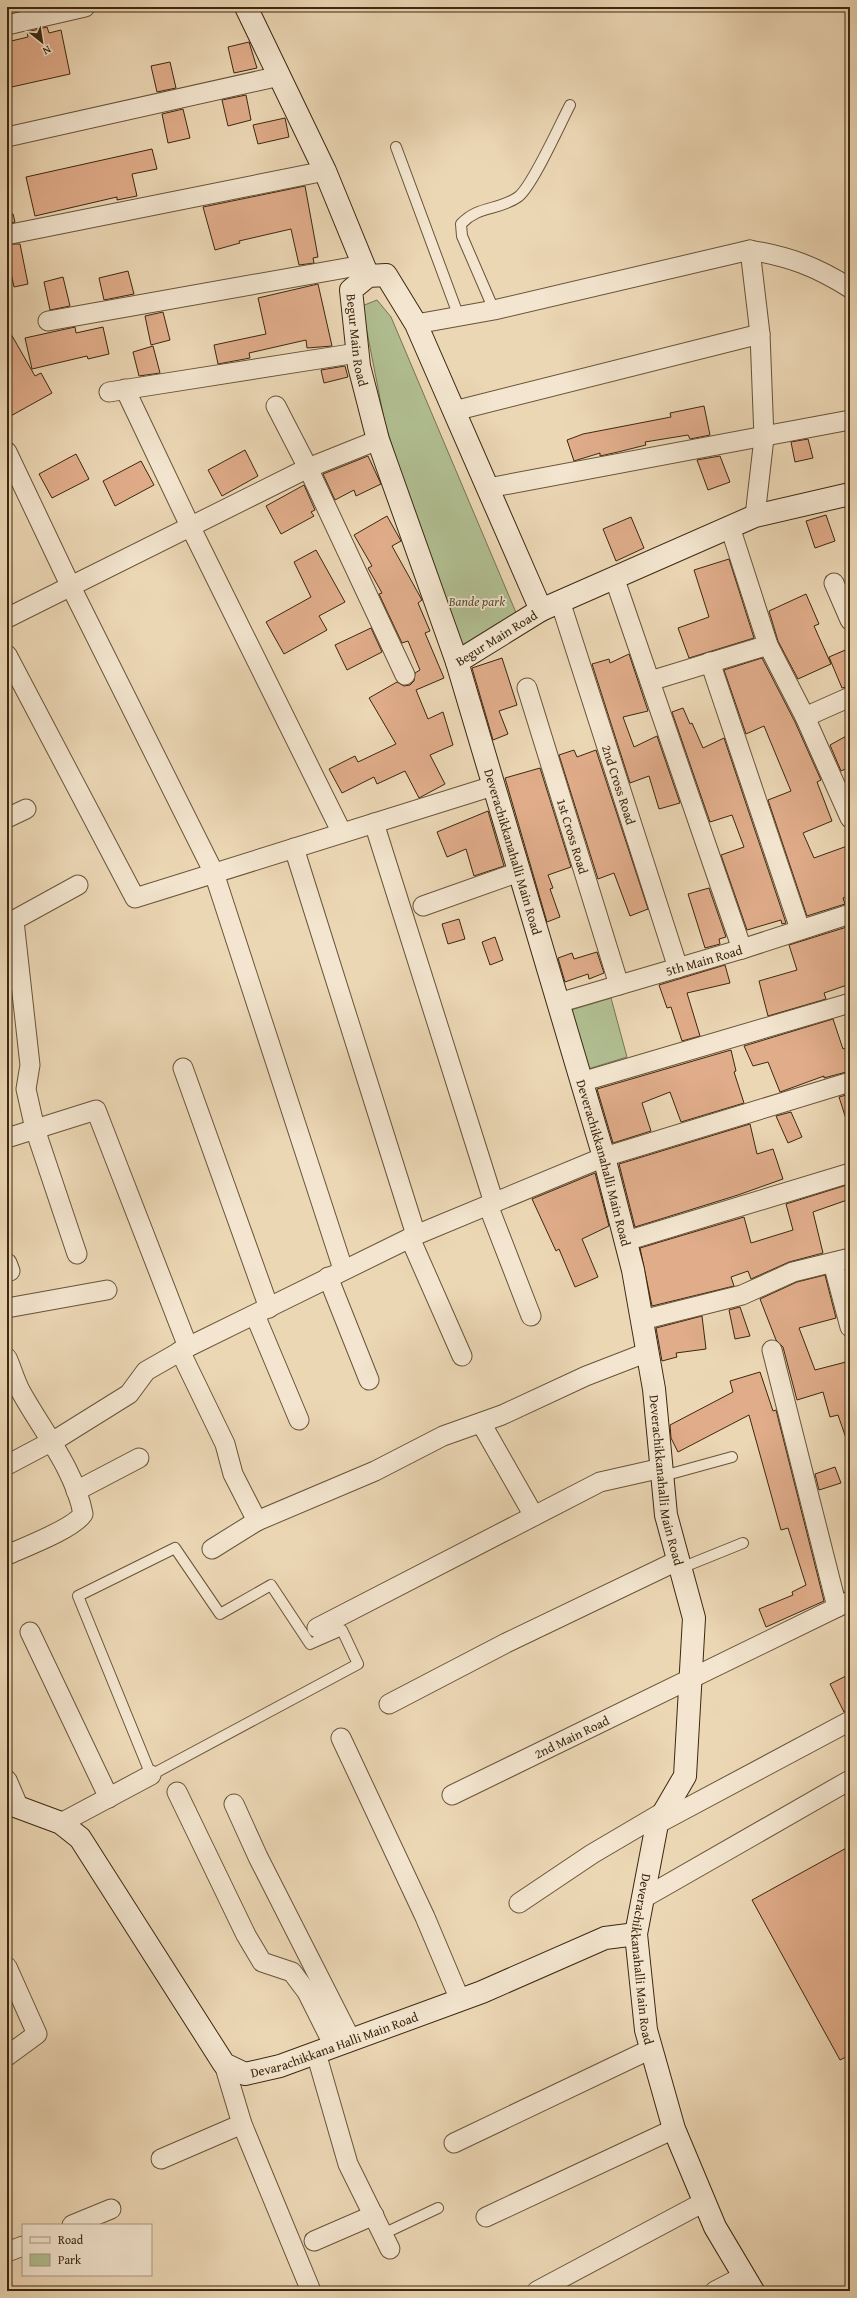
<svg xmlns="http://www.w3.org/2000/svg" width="857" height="2298" viewBox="0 0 857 2298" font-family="'Gentium Book Plus',serif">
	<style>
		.green { fill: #b1bf92; stroke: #767450 }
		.building { fill: #e0ac8a; stroke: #3c280f }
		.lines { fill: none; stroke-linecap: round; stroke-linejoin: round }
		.lane-casing { stroke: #685438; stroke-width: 12 }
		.street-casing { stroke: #685438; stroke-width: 21 }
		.secondary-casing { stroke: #3c280f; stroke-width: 24 }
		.lane { stroke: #f3e5cf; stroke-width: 10 }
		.street { stroke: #f3e5cf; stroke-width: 19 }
		.secondary { stroke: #f3e5cf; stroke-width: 22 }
		.labels { text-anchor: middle; stroke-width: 3.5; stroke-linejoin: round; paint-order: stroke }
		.street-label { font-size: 13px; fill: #3c280f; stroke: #f3e5cf }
		.park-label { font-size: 13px; font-style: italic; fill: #594e30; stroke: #f3e5cf }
	</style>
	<rect width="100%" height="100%" fill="#ecd7b5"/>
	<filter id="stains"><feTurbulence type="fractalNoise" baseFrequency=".005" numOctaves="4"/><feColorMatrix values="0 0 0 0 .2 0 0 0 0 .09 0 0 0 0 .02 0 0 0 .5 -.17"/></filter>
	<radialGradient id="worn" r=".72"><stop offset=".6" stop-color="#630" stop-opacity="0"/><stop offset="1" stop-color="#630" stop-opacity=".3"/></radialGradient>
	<path class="green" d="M377,300L391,317L517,615L460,650L385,424L362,306Z
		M611,998L627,1057L588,1069L571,1010Z"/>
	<path class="building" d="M47,27L49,33L61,30L70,74L7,88V42L28,37L27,32Z
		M249,42L257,68L234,73L228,47Z
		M170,62L176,88L157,92L151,66Z
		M246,95L251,120L228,126L222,100Z
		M183,109L190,138L168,143L162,114Z
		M285,118L289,137L258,144L253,125Z
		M152,149L157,169L132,174L137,196L117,200V197L35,216L26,177Z
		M305,186L318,257L313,258L314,263L299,265L291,229L239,241L240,243L215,250L203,207Z
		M7,214H13L15,222L7,224Z
		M7,244H20L28,284L14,287L7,255Z
		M128,271L134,294L104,300L99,278Z
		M63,277L70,306L50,310L44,282Z
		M318,284L332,346L307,348L306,340L249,353L250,358L218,364L214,345L266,334L258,298Z
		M163,312L170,340L151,345L145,316Z
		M7,327L35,376L41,373L52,393L7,418Z
		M75,327L76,333L103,327L109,354L88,359L87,356L32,369L25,338Z
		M153,346L160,373L139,376L133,352Z
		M345,366L348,377L324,383L321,370Z
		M704,406L710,435L690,439L688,435L645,442L646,445L618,452L600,456V453L574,461L567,440L583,434L671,417L670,413Z
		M808,439L813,458L795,462L791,442Z
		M245,450L258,476L222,496L208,470Z
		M76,454L89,479L52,498L39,474Z
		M368,456L381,484L356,496L354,490L335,500L323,474Z
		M720,456L730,482L708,490L697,460Z
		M141,461L154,485L115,506L103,481Z
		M304,485L315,510L311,512L314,516L281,534L266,506Z
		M826,515L835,541L815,548L806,521Z
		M387,516L401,541L392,546L422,600L418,603L430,631L425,633L444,678L416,690L428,719L443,712L453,745L430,755L445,784L419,798L405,771L377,784L374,777L342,793L329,769L355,756L358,762L396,744L369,698L397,682L404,686L410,685L414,681L415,673L420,670L408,641L402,643L379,594L382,593L368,568L372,566L354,535Z
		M631,517L644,548L616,561L603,529Z
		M316,550L345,602L319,616L327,630L284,654L266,622L311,597L294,562Z
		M729,559L754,638L689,658L678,628L709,617L694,570Z
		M806,594L819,624L814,626L831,664L798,679L778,641L769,611Z
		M371,628L382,652L347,670L335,645Z
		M850,648V686L842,688L829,657Z
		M629,654L648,711L623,717L634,747L657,736L680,803L659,809L649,776L630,783L592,664L609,659L610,663Z
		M502,658L517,705L499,711L508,734L493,740L472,668Z
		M762,658L795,722L821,780L817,782L832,821L803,833L814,858L850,845V896L843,898L845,904L807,916L768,800L791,791L764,726L746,734L724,670Z
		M683,708L690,724L692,723L703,748L724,738L786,923L782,924L781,920L747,930L721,855L744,847L732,815L710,822L672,712Z
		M850,734V767L841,771L830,745Z
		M574,750L577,757L596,750L648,909L630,916L614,873L598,879L559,755Z
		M540,768L571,867L548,875L553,888L550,889L560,917L547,922L505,778Z
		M488,811L504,866L474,876L466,849L447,857L437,832Z
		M709,888L726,937L719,939L720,944L705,948L688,894Z
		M459,919L465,939L448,944L442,924Z
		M850,926V984L824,993L826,999L768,1016L759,981L797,970L789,945Z
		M495,937L503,960L490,965L482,942Z
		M597,952L604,973L589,979L588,974L565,982L558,958L572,953L574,959Z
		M725,965L730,983L687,993L700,1036L682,1041L671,1007L667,1008L659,985Z
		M833,1019L843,1049L850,1046V1071L824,1078V1076L780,1092L768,1062L753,1066L744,1046Z
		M731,1050L736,1071L734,1072L744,1103L681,1122L670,1092L642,1103L651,1131L613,1143L597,1089Z
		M850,1094V1121L847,1122L839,1097Z
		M791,1112L802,1137L788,1143L776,1116Z
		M750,1124L757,1154L773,1149L783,1179L738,1195L635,1227L619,1164Z
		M595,1173L609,1226L582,1239L598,1277L575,1287L559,1249L556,1251L532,1199Z
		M850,1184V1199L813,1212L823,1253L789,1262L751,1279L748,1271L731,1277L734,1286L652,1306L640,1248L744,1217L751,1243L793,1230L786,1204Z
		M825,1275L836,1318L799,1328L815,1370L846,1362L850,1378V1441H847L838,1415L830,1417L823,1392L797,1400L783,1347L776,1340L760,1299L797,1282Z
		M740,1307L750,1336L735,1339L729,1310Z
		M702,1316L706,1349L676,1353L677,1357L662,1361L656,1328Z
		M760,1372L773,1411L776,1410L824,1601L766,1627L759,1609L793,1595L792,1592L806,1585L788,1528L781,1530L749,1415L678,1452L671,1438L670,1425L733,1392L730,1381Z
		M835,1467L841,1483L819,1490L815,1474Z
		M850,1674V1710L844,1712L830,1684Z
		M850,1846V2055L840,2060L752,1900Z"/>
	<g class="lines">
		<g class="lane-casing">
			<path id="lane" d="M396,147L459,317
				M494,310L462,236L461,224C479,205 498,211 518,197C532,187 560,124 570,105
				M663,1476L732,1457
				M175,1548L220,1614L271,1585L310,1644L342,1630L358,1664L151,1775L78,1596Z
				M681,1568L743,1543
				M383,2234L438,2208"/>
		</g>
		<g class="street-casing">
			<g id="street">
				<path d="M7,25L85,7"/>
				<path d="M7,137L280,76"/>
				<path d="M11,234L325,171"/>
				<path d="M750,250C790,257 815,266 850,288"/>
				<path d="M48,321L363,265"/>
				<path d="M416,324L494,310L750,250L760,334L764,438L755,516"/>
				<path d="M125,389L191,528L342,833"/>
				<path d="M109,392L357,353"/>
				<path d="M276,406L308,468L405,675"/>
				<path d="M454,411L760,334"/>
				<path d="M7,452L71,587L214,873L343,1269"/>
				<path d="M488,488L850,420"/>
				<path d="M730,527L768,645L805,717L850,818"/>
				<path d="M614,577L742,949"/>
				<path d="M834,583L850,620"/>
				<path id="s1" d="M560,601L678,968"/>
				<path d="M7,618L308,468L378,440"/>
				<path d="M7,655L135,898L493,786"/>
				<path d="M710,662L800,929"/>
				<path d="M650,681L768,645"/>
				<path id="s2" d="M527,688L619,985"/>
				<path d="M805,717L850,697"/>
				<path d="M7,818L26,809"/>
				<path d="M374,823L494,1203"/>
				<path d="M294,848L416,1235"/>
				<path d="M423,906L519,872"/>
				<path d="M14,921L30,1065L26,1089L35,1129L77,1254"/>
				<path d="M7,924L78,885"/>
				<path id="s3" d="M558,1003L742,949L850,914"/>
				<path d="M183,1068L269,1308"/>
				<path d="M581,1082L850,1003"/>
				<path d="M7,1138L96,1110L188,1347"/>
				<path d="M488,1205L531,1316"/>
				<path d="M410,1238L462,1356"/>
				<path d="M626,1241L850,1173"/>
				<path d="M7,1263L10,1271"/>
				<path d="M833,1263L850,1327"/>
				<path d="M328,1277L369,1380"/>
				<path d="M7,1308L107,1290"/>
				<path d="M255,1315L299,1420"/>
				<path d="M642,1320L742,1295L793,1272L850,1258"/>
				<path d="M772,1350L837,1607"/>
				<path d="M180,1351L225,1444L233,1474L257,1521L375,1471L443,1436L502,1415L586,1376L648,1352"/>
				<path d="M7,1358C12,1369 15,1381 21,1392C42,1430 75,1470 83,1514C73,1529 25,1547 7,1555"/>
				<path d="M481,1423L534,1516"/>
				<path d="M7,1465L60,1437L129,1394L146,1371L188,1347L416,1235L604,1157L850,1082"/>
				<path d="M76,1491L139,1458"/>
				<path d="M212,1549L257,1521"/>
				<path d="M317,1628L600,1482L662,1468"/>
				<path d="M30,1632L109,1798"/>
				<path d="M389,1704L506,1643L679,1560"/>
				<path d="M341,1738L425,1917L460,2000"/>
				<path d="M7,1780L19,1808"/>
				<path d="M177,1792L246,1935L262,1962L292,1972L307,1992L334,2046"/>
				<path id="s4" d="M452,1795L850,1601"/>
				<path d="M234,1804L258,1857L351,2040"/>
				<path d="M61,1823L151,1775"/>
				<path d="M657,1824L850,1721"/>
				<path d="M642,1899L850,1780"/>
				<path d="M519,1903L592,1854L665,1811"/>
				<path d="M7,1967L37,2034L7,2056"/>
				<path d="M316,2053L348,2164L390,2249"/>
				<path d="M224,2064L242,2124L311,2291"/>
				<path d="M454,2143L651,2049"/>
				<path d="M161,2159L242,2124"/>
				<path d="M486,2217L674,2129"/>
				<path d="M72,2225L111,2209"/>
				<path d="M314,2241L374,2215"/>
				<path d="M7,2252L23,2246"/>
				<path d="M537,2291L704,2202"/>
				<path d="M715,2291L744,2276"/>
			</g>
		</g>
		<g class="secondary-casing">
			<g id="secondary">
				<path d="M246,7L325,171L368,276"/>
				<path id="s5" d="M541,610L416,324L386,275L368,276L351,290L359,366L378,440L457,662L604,1157L633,1270L654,1389L666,1515L694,1618L685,1776L657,1824L636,1934L646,2030L674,2129L715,2227L753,2291"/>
				<path id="s6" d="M457,662L541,610L755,516L850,494"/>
				<path id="s7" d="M7,1803L61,1823L80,1838L224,2064L245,2074L280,2066L482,1992L605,1938L636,1934"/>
			</g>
		</g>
		<use href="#lane" class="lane"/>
		<use href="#street" class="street"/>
		<use href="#secondary" class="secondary"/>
	</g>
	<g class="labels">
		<g class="street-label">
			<text dy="5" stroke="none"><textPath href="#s5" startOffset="460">Begur Main Road</textPath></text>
			<text dy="5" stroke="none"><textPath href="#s6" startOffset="46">Begur Main Road</textPath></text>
			<text dy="5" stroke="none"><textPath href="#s1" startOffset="193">2nd Cross Road</textPath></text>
			<text dy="5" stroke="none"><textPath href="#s2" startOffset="155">1st Cross Road</textPath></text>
			<text dy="5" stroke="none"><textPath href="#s5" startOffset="996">Deverachikkanahalli Main Road</textPath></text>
			<text dy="5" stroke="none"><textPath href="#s3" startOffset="152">5th Main Road</textPath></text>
			<text dy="5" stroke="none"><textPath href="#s5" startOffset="1320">Deverachikkanahalli Main Road</textPath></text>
			<text dy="5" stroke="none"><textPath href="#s5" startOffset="1644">Deverachikkanahalli Main Road</textPath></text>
			<text dy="5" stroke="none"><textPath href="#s4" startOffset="133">2nd Main Road</textPath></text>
			<text dy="5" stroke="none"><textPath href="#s5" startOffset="2136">Deverachikkanahalli Main Road</textPath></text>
			<text dy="5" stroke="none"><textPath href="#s7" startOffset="467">Devarachikkana Halli Main Road</textPath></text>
		</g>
		<g class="park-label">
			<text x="477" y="606">Bande park</text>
		</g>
	</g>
	<rect width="857" height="2298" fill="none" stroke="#ecd7b5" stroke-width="24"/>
	<rect x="8" y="8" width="841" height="2282" fill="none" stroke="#3c280f" stroke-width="2"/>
	<rect x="12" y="12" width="833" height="2274" fill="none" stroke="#3c280f"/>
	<rect x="22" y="2224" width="130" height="52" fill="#f3e5cf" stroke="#aa9982"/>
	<rect x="30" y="2237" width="20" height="6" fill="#f3e5cf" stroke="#aa9982"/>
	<text x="58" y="2244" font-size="12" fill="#3c280f">Road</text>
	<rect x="30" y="2254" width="20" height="12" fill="#b1bf92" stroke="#aa9982"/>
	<text x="58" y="2264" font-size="12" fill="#3c280f">Park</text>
	<g transform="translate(42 42) rotate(150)" stroke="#f3e5cf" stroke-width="3" paint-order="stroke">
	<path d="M0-3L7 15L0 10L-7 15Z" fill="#3c280f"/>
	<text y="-6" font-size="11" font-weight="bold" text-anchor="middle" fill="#3c280f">N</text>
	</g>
	<rect width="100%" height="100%" filter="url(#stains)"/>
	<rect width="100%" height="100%" fill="url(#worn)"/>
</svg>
